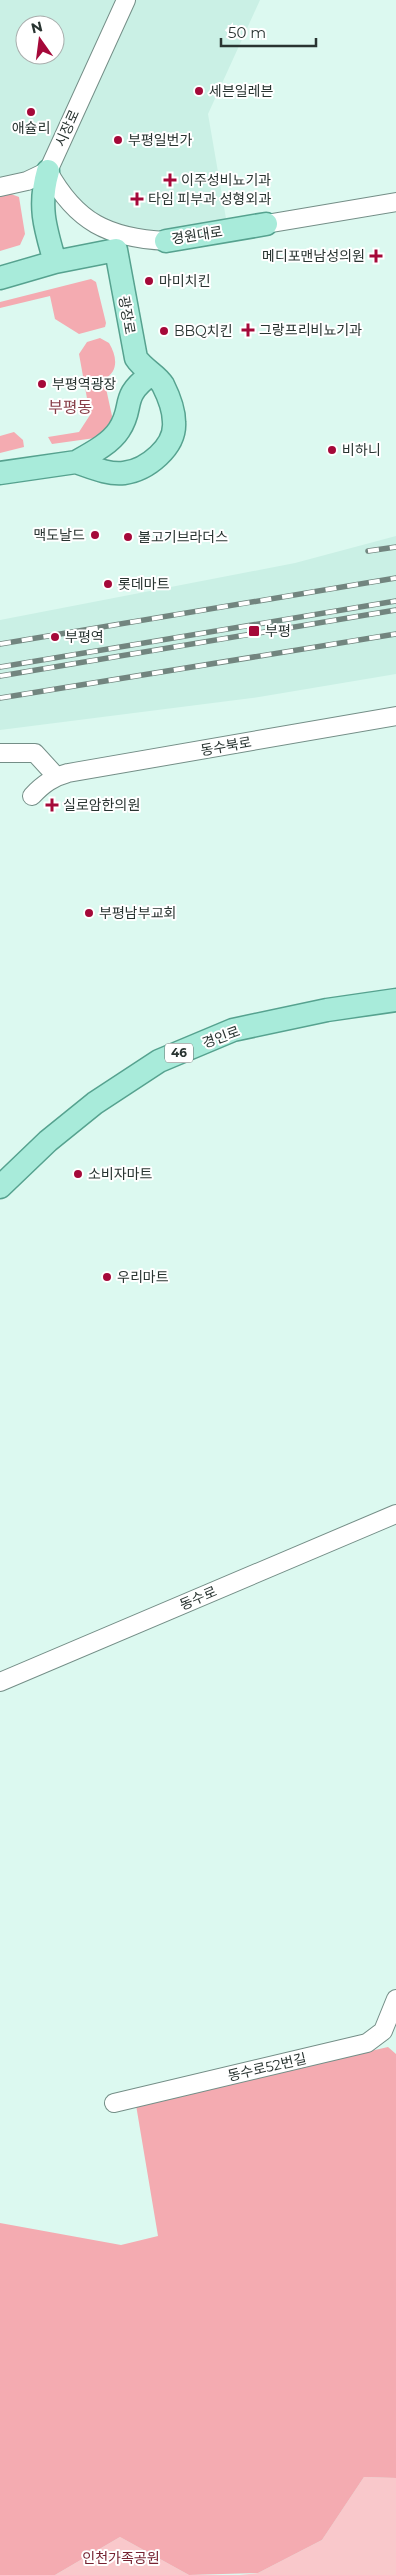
<svg xmlns="http://www.w3.org/2000/svg" width="396" height="2575" viewBox="0 0 396 2575" font-family="Montserrat,'Noto Sans KR',sans-serif">
	<style>
		.built { fill: #caf0e5; fill-rule: evenodd }
		.green { fill: #f9c8cb }
		.forest { fill: #f4abb1 }
		.lines { fill: none; stroke-linecap: round; stroke-linejoin: round }
		.minor-casing { stroke: #748e87; stroke-width: 20 }
		.major-casing { stroke: #56a28f; stroke-width: 25 }
		.minor { stroke: #fff; stroke-width: 18 }
		.major { stroke: #a8ebda; stroke-width: 22 }
		.rail-casing { stroke: #72857f; stroke-width: 5.5 }
		.rail { stroke: #fff; stroke-width: 4; stroke-dasharray: 11; stroke-linecap: butt }
		.poi-dot { fill: #a50939; stroke: #fff; stroke-width: 2 }
		.labels { text-anchor: middle; stroke-width: 4; stroke-linejoin: round; paint-order: stroke }
		.shield { fill: #fff; stroke: #69716f; stroke-width: 1 }
		.shield-label { font-size: 12px; font-weight: bold; fill: #293431 }
		.poi-label { font-size: 14px; fill: #293431; stroke: #fff; text-anchor: start }
		.street-label { font-size: 14px; fill: #293431; stroke: #fff }
		.park-label { font-size: 14px; fill: #762231; stroke: #fff }
		.quarter-label { font-size: 16px; fill: #863d47; stroke: #fff }
	</style>
	<rect width="100%" height="100%" fill="#dcf9f0"/>
	<path class="built" d="M0,0H260L208,114L228,230L116,235L48,171L0,187ZM25,25H55V55H25Z
		M396,536V674L259,697L0,730V620L295,563Z"/>
	<path class="green" d="M364,2477L396,2478V2575H240L258,2573L322,2540Z
		M120,2537L189,2575H55Z"/>
	<path class="forest" d="M11,194L19,197L25,234L20,245L0,251V196Z
		M91,279L96,282L106,323L105,327L79,334L55,319L50,296L0,308V302Z
		M100,338L109,343C117,356 119,372 104,379L112,416L110,428L95,438L52,444L48,437L79,432L90,415L79,354L87,342Z
		M14,432L23,440L24,447L0,453V436Z
		M388,2047L396,2054V2478L364,2477L322,2540L258,2573L189,2575L120,2537L55,2575H0V2223L121,2245L158,2236L136,2105Z"/>
	<g class="lines">
		<g class="minor-casing">
			<path id="minor" d="M48,171L126,0
				M48,171C76,222 108,238 166,241
				M0,187L27,181L48,171
				M266,224L396,202
				M0,753H35L56,776
				M32,796C43,784 53,777 68,773L396,716
				M0,1682L396,1514
				M114,2103L367,2043L383,2031L396,1999"/>
		</g>
		<g class="major-casing">
			<path id="major" d="M48,171C38,206 45,228 55,262
				M166,241L266,224
				M0,278L55,262L116,250L136,358C143,369 157,375 163,385C168,395 174,411 174,422C176,447 147,470 124,473C108,475 91,467 76,462
				M0,473L76,462C90,454 110,444 119,430C135,406 119,398 150,375
				M0,1187L48,1141L95,1103L159,1061L233,1030L327,1010L396,1000"/>
		</g>
		<use href="#minor" class="minor"/>
		<use href="#major" class="major"/>
		<g class="rail-casing">
			<path id="rail" d="M368,551L396,547
				M0,644L396,578
				M0,667L396,601
				M0,676L396,610
				M0,698L396,634"/>
		</g>
		<use href="#rail" class="rail"/>
	</g>
	<g class="poi-dot">
		<circle cx="199" cy="91" r="5"/>
		<circle cx="31" cy="112" r="5"/>
		<circle cx="118" cy="140" r="5"/>
		<path d="M167.5 172.5h5v5h5v5h-5v5h-5v-5h-5v-5h5z"/>
		<path d="M134.5 191.5h5v5h5v5h-5v5h-5v-5h-5v-5h5z"/>
		<path d="M373.5 248.5h5v5h5v5h-5v5h-5v-5h-5v-5h5z"/>
		<circle cx="149" cy="281" r="5"/>
		<path d="M245.5 322.5h5v5h5v5h-5v5h-5v-5h-5v-5h5z"/>
		<circle cx="164" cy="331" r="5"/>
		<circle cx="42" cy="384" r="5"/>
		<circle cx="332" cy="450" r="5"/>
		<circle cx="95" cy="535" r="5"/>
		<circle cx="128" cy="537" r="5"/>
		<circle cx="108" cy="584" r="5"/>
		<rect x="248" y="625" width="12" height="12" rx="2.5"/>
		<circle cx="55" cy="637" r="5"/>
		<path d="M49.5 797.5h5v5h5v5h-5v5h-5v-5h-5v-5h5z"/>
		<circle cx="89" cy="913" r="5"/>
		<circle cx="78" cy="1174" r="5"/>
		<circle cx="107" cy="1277" r="5"/>
	</g>
	<g class="labels">
		<rect class="shield" x="165" y="1043.5" width="28" height="19" rx="4"/>
		<g class="shield-label">
			<text x="179" y="1057">46</text>
		</g>
		<g class="poi-label">
			<text x="209" y="96">세븐일레븐</text>
			<text x="31" y="133" text-anchor="middle">애슐리</text>
			<text x="128" y="145">부평일번가</text>
			<text x="181" y="185">이주성비뇨기과</text>
			<text x="148" y="204">타임 피부과 성형외과</text>
			<text x="365" y="261" text-anchor="end">메디포맨남성의원</text>
			<text x="159" y="286">마미치킨</text>
			<text x="259" y="335">그랑프리비뇨기과</text>
			<text x="174" y="336">BBQ치킨</text>
			<text x="52" y="389">부평역광장</text>
			<text x="342" y="455">비하니</text>
			<text x="85" y="540" text-anchor="end">맥도날드</text>
			<text x="138" y="542">불고기브라더스</text>
			<text x="118" y="589">롯데마트</text>
			<text x="265" y="636">부평</text>
			<text x="65" y="642">부평역</text>
			<text x="63" y="810">실로암한의원</text>
			<text x="99" y="918">부평남부교회</text>
			<text x="88" y="1179">소비자마트</text>
			<text x="117" y="1282">우리마트</text>
		</g>
		<g class="street-label">
			<text transform="translate(67 128) rotate(-66)" y="5">시장로</text>
			<text transform="translate(197 235) rotate(-9)" y="5">경원대로</text>
			<text transform="translate(127 315) rotate(80)" y="5">광장로</text>
			<text transform="translate(226 746) rotate(-10)" y="5">동수북로</text>
			<text transform="translate(221 1037) rotate(-20)" y="5">경인로</text>
			<text transform="translate(198 1598) rotate(-23)" y="5">동수로</text>
			<text transform="translate(267 2067) rotate(-13)" y="5">동수로52번길</text>
		</g>
		<g class="park-label">
			<text x="121" y="2563">인천가족공원</text>
		</g>
		<g class="quarter-label">
			<text x="70" y="413">부평동</text>
		</g>
	</g>
	<g transform="translate(40 40) rotate(346)"><circle r="24" fill="#ffffff" stroke="#a9aead"/>
	<path d="M0-4L9 19L0 12L-9 19Z" fill="#a50939"/>
	<text y="-8" font-size="14" font-weight="bold" text-anchor="middle" fill="#293431">N</text>
	</g>
	<path d="M221 38v8h95v-8" fill="none" stroke="#293431" stroke-width="2.5"/>
	<text x="228" y="38" font-size="15" fill="#293431" stroke="#ffffff" stroke-width="4" paint-order="stroke">50 m</text>
</svg>
